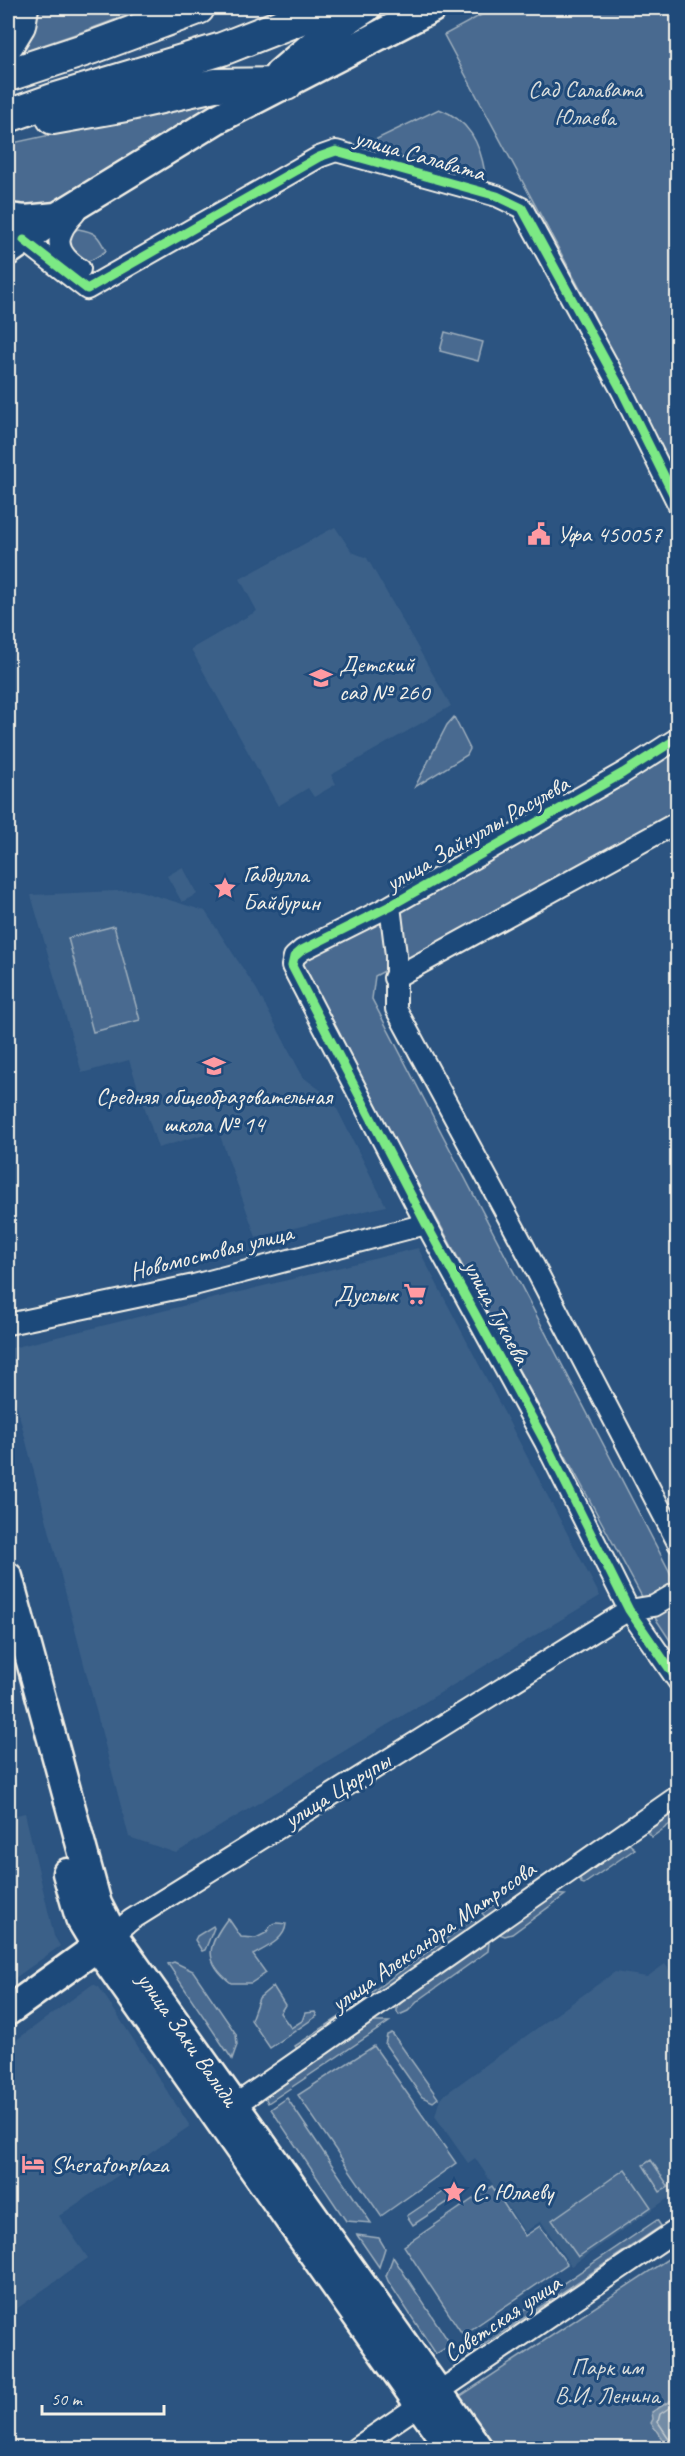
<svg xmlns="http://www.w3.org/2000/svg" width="685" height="2456" viewBox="0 0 685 2456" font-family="Caveat,sans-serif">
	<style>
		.built { fill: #3b6088 }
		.green { fill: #496b90; stroke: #9eaebc; stroke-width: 1.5 }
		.water { fill: #738ca6; stroke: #a7b4c0; stroke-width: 1.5 }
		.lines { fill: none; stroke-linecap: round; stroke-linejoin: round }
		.shore { stroke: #c0c9ce; stroke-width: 1.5 }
		.minor-casing { stroke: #f4f1e8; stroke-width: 24 }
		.secondary-casing { stroke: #f4f1e8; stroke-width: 33 }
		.primary-casing { stroke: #f4f1e8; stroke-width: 36 }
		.minor { stroke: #1f4a7a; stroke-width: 20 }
		.secondary { stroke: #1f4a7a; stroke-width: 28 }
		.primary { stroke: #1f4a7a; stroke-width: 32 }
		.cycleway-casing { stroke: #1f4a7a; stroke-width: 13 }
		.cycleway { stroke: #7ce984; stroke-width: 9 }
		.labels { text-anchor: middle; stroke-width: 6; stroke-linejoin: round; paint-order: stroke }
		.park-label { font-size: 24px; fill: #dadddb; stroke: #1f4a7a }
		.street-label { font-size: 24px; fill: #f4f1e8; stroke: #1f4a7a }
		.poi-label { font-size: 24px; fill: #f4f1e8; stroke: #1f4a7a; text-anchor: start }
	</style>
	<rect width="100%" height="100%" fill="#2c5481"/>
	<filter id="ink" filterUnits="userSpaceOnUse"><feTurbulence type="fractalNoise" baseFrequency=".0167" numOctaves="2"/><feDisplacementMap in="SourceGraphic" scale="12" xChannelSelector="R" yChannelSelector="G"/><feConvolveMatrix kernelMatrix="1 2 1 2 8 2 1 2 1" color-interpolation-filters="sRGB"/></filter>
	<g filter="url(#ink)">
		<path class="built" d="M335,527L352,552L367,558L451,706L331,775L336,784L314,797L308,788L278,806L191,649L257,611L240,579Z
			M183,867L197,894L182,902L167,876Z
			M137,890L205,911L257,990L303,1077L332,1099L386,1206L256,1237L218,1130L158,1148L129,1060L82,1073L31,895Z
			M418,1248L600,1596L176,1853L129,1837L8,1372V1349Z
			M8,1793L13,1816L25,1813L54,1936L60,1946L8,1983Z
			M665,1964L677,1981V2192L571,2266L541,2221L525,2232L475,2158L468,2163L435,2116L440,2098L615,1972L647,1977Z
			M93,1984L99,1987L190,2126L59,2216L88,2258L8,2315V2046Z"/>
		<path class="green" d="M33,8H147L90,29L8,57Z
			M494,8H677V484L592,311L444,35Z
			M216,99L214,104L51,203L37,207H8V144Z
			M439,109C469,120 480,143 485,173L474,180L356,149Z
			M78,229C96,232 98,235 106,251C90,261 87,267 70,254L69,235Z
			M445,332L483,342L478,361L440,351Z
			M454,717L470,749L467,755L415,787L447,725Z
			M677,752V814L375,976L372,999L677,1586V1651L646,1604L296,959Z
			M114,926L140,1020L93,1032L68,938Z
			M677,1810V1819L652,1837L647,1832Z
			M628,1843L635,1849L584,1884L581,1883L580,1878Z
			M553,1894L565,1895L512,1934L505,1936L496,1933Z
			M497,1902L506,1906L487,1919L482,1913Z
			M228,1918L241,1937L256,1938L266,1933C273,1922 271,1922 286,1924C285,1940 265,1948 253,1955L266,1973L251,1983H231C202,1960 208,1945 228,1918Z
			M474,1918L477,1926L368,2004L361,2000Z
			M213,1926L214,1928L205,1950L202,1951L195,1940L197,1936Z
			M485,1941L489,1943L488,1951L419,2000L408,2011L399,2015L397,2012V2007L408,1996Z
			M174,1962L193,1971L236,2034L237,2045L232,2059L168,1964Z
			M273,1986L285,2005L280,2013L291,2028L302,2021L305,2013L315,2012L317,2016L270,2048L251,2020L259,1998Z
			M350,2010L354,2017L299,2052L295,2046Z
			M373,2022H389L268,2103L265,2097Z
			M392,2033L438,2098L433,2102L422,2097L385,2044L387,2035Z
			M374,2046L456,2163L381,2216L298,2095Z
			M287,2098L371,2223L346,2221L271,2109Z
			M651,2160L669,2187L660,2192L643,2165Z
			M625,2169L651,2207L578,2257L552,2220Z
			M492,2186L525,2236L540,2226L567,2264L463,2335L404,2246Z
			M447,2189L454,2198L413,2225L407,2216Z
			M657,2220L661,2226L469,2355L466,2349Z
			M357,2235L379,2238L385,2248L379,2267Z
			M677,2253V2448H494L459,2397Z
			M393,2257L451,2345L436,2354L388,2281L386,2276Z"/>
		<path class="water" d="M678,2396V2448H677L667,2446L651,2423L653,2419L652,2412Z"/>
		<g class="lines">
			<path class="shore" d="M673,2448L672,2443L658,2422L660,2414L678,2402"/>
			<g class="minor-casing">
				<path id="minor" d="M75,213C55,234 52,251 80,269
					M24,240L87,289L319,157L336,151L497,196L522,208L622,391L678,504
					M678,738L623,773L390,906L302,950L294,957L292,966L426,1224L545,1442L629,1610L678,1681
					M390,906L396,955V1009L521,1241L678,1543
					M394,978L678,822
					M8,1324L194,1285L426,1224
					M113,1935L131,1920L617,1617L629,1610L654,1606L678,1592
					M225,2112L678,1796
					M356,2448L678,2229"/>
			</g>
			<g class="secondary-casing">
				<path id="secondary" d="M279,74L327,33L366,8
					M8,218L25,220L56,217
					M8,251L57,217L217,119L432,8
					M8,1577L97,1904L113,1935L478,2448
					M67,1873L80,1918L98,1948L450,2448
					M8,2011L112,1936"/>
			</g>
			<g class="primary-casing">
				<path id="primary" d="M8,43L19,25L22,8
					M8,75L96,46L198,8
					M8,116L53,100L222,49L326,8
					M53,118L126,105L215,85L286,84"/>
			</g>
			<use href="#minor" class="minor"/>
			<use href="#secondary" class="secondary"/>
			<use href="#primary" class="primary"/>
			<g class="cycleway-casing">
				<path id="cycleway" d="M24,240L87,289L319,157L336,151L497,196L522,208L622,391L678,504
					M678,738L623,773L390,906L302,950L294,957L292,966L426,1224L545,1442L629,1610L678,1681"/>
			</g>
			<use href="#cycleway" class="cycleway"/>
		</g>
	</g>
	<defs>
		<g id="civic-bare" transform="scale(1.8)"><path d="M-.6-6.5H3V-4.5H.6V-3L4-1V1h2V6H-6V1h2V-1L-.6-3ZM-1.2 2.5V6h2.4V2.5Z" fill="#ff9aa2" stroke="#1f4a7a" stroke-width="2.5" paint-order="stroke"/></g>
		<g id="school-bare" transform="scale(1.8)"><path d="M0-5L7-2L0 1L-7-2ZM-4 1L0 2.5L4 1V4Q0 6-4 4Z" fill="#ff9aa2" stroke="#1f4a7a" stroke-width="2.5" paint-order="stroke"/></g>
		<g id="sight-bare" transform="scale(1.8)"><path d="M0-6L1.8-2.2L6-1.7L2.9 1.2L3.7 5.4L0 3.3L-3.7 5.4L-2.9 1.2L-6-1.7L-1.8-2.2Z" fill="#ff9aa2" stroke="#1f4a7a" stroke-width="2.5" paint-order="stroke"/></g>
		<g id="supermarket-bare" transform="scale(1.8)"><path d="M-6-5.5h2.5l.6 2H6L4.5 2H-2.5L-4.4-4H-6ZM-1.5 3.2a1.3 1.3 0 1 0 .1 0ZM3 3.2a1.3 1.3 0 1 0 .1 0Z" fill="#ff9aa2" stroke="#1f4a7a" stroke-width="2.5" paint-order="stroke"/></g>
		<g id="hotel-bare" transform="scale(1.8)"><path d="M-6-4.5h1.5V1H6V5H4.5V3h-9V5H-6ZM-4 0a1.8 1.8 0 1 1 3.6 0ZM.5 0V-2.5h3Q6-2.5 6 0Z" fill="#ff9aa2" stroke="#1f4a7a" stroke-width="2.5" paint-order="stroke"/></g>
	</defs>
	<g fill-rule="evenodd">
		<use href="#civic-bare" x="539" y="534"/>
		<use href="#school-bare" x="321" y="678"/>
		<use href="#sight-bare" x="225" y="888"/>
		<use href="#school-bare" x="214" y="1066"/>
		<use href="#supermarket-bare" x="415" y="1294"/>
		<use href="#hotel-bare" x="33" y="2164"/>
		<use href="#sight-bare" x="454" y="2192"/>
	</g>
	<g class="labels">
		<g class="park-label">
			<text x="585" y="97">Сад Салавата<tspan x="585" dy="28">Юлаева</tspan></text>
			<text x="607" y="2375">Парк им<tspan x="607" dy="28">В.И. Ленина</tspan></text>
		</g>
		<g class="street-label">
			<text transform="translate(420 155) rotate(16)" y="8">улица Салавата</text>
			<text transform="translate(477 833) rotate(-30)" y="8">улица Зайнуллы Расулева</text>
			<text transform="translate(211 1252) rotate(-14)" y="8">Новомостовая улица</text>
			<text transform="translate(497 1312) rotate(62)" y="8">улица Тукаева</text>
			<text transform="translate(337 1790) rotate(-32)" y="8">улица Цюрупы</text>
			<text transform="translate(433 1936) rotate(-35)" y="8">улица Александра Матросова</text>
			<text transform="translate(188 2039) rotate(55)" y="8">улица Заки Валиди</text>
			<text transform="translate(502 2318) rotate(-34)" y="8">Советская улица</text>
		</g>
		<g class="poi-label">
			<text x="557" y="542">Уфа 450057</text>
			<text x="339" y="672">Детский<tspan x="339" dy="28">сад № 260</tspan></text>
			<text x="243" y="882">Габдулла<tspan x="243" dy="28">Байбурин</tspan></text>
			<text x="214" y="1104" text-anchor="middle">Средняя общеобразовательная<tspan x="214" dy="28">школа № 14</tspan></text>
			<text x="397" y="1302" text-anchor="end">Дуслык</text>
			<text x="51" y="2172">Sheratonplaza</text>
			<text x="472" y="2200">С. Юлаеву</text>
		</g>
	</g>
	<rect width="685" height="2456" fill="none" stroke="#1f4a7a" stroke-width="30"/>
	<rect x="15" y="15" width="655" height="2426" fill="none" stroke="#f4f1e8" stroke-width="2" filter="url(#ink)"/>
	<path d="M42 2405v9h122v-9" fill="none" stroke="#f4f1e8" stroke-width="3"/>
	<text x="51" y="2405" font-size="18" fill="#f4f1e8" stroke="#1f4a7a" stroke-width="4.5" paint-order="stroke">50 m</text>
</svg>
